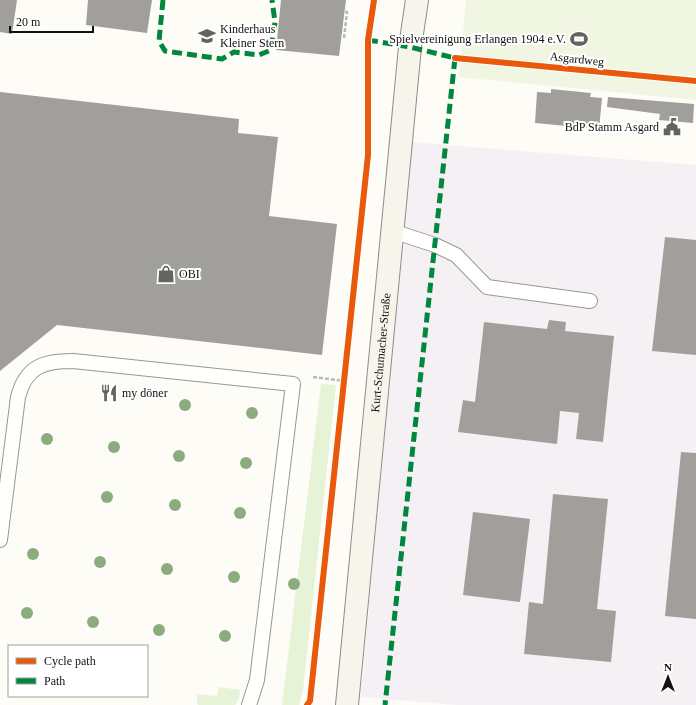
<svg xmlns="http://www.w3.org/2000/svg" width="696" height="705" viewBox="0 0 696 705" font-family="'Times New Roman',serif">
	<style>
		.industrial { fill: #f5f0f3 }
		.green { fill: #e7f3d7 }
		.pitch { fill: #f0f6e1 }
		.building { fill: #a19f9c }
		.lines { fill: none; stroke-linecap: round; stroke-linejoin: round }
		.service-casing { stroke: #979795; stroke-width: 16 }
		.secondary-casing { stroke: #8e8d8b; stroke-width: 24 }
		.path { stroke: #b9b9b8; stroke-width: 2.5; stroke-dasharray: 4 2; stroke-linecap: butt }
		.service { stroke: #fffffe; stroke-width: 14 }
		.secondary { stroke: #f6f4eb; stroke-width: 22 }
		.quiet { stroke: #00873e; stroke-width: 5; stroke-dasharray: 10 5; stroke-linecap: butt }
		.cycleway-casing { stroke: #fff; stroke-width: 8 }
		.cycleway { stroke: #e8590c; stroke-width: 6 }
		.tree { fill: #8cac80 }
		.labels { text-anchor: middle; stroke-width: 4; stroke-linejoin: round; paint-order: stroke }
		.poi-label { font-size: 12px; fill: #111; stroke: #fff; text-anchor: start }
		.street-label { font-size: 12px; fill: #111; stroke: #fff }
	</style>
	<rect width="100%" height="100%" fill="#fdfcf7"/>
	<path class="industrial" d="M410,142L696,165V705H456L361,697Z"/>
	<path class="green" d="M321,384L336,385L303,690L299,705H282Z
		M219,687L240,690L239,699L235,705H198L197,701V694L217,696Z"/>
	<path class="pitch" d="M466,0H696V100L459,77Z"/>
	<path class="building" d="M0,0H17L12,34L0,32Z
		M88,0H152L147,33L86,25Z
		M281,0H346L339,56L276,50Z
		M551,89L591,93L590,97L602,98L599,129L535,123L537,92L551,93Z
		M0,92L239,119L238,133L278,137L269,216L337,224L322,355L57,325L0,371Z
		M608,97L694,104L693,123L659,120L660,114L607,107Z
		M665,237L696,240V355L652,351Z
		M549,320L566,322L565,331L614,336L603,442L576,439L579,413L560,411L557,444L458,432L463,400L475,402L484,322L547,329Z
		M681,452L696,453V619L665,616Z
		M553,494L608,499L597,609L616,611L611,662L524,654L529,602L543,604Z
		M473,512L530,519L520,602L463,595Z"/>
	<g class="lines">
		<g class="service-casing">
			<path id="service" d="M392,231L435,245L456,255L487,287L590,301
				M0,540L18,397C26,366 44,361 73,361L293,384L257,680L249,705"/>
		</g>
		<g class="secondary-casing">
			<g id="secondary">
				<path id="s1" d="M347,705L410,47L417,0"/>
			</g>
		</g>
		<path class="path" d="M344,38L347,12L344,11
			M313,377L345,381
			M307,705L310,701"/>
		<use href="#service" class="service"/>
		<use href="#secondary" class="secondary"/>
		<path class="quiet" d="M163,0L159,41L165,51L222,59L234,52L259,55L271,50L275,22L272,0
			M368,40L410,47L455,58L385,705"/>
		<g class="cycleway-casing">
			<path id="cycleway" d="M455,58L696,81
				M307,705L310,701L368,155V40L374,0"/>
		</g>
		<use href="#cycleway" class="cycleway"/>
	</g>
	<g class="tree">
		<circle cx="185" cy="405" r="6"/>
		<circle cx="252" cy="413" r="6"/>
		<circle cx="47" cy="439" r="6"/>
		<circle cx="114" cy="447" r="6"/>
		<circle cx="179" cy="456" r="6"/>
		<circle cx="246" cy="463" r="6"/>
		<circle cx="107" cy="497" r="6"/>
		<circle cx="175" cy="505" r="6"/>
		<circle cx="240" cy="513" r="6"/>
		<circle cx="33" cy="554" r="6"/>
		<circle cx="100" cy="562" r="6"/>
		<circle cx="167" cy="569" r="6"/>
		<circle cx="234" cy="577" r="6"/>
		<circle cx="294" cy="584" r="6"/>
		<circle cx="27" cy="613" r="6"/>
		<circle cx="93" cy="622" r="6"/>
		<circle cx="159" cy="630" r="6"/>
		<circle cx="225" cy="636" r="6"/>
	</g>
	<defs>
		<g id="school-bare" transform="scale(1.38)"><path d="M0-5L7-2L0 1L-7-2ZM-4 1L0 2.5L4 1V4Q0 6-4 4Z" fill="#646362" stroke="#fff" stroke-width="2.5" paint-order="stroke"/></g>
		<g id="stadium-bare" transform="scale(1.38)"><path d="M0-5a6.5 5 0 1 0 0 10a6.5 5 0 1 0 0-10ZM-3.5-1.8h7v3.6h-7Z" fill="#646362" stroke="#fff" stroke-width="2.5" paint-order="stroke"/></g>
		<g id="civic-bare" transform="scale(1.38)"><path d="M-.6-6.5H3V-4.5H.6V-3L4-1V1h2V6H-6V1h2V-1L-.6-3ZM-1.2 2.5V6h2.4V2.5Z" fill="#646362" stroke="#fff" stroke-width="2.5" paint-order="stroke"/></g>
		<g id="shop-bare" transform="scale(1.38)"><path d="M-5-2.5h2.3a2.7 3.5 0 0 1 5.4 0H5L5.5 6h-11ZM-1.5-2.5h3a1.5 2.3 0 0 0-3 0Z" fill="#646362" stroke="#fff" stroke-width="2.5" paint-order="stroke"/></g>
		<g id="restaurant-bare" transform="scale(1.38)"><path d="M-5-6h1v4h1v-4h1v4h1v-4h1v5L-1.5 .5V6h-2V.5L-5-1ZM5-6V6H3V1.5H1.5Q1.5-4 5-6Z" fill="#646362" stroke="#fff" stroke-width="2.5" paint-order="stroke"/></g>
	</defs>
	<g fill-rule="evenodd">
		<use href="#school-bare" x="207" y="36"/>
		<use href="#stadium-bare" x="579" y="39"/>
		<use href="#civic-bare" x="672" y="127"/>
		<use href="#shop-bare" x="166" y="274"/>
		<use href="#restaurant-bare" x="109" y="393"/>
	</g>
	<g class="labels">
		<g class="poi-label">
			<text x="220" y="33">Kinderhaus<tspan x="220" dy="14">Kleiner Stern</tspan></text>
			<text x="566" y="43" text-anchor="end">Spielvereinigung Erlangen 1904 e.V.</text>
			<text x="659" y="131" text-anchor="end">BdP Stamm Asgard</text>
			<text x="179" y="278">OBI</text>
			<text x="122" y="397">my döner</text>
		</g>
		<g class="street-label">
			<text transform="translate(577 59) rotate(6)" y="4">Asgardweg</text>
			<text dy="4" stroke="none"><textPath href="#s1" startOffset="354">Kurt-Schumacher-Straße</textPath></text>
		</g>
	</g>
	<rect x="8" y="645" width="140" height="52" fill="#ffffff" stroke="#a0a0a0"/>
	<rect x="16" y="658" width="20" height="6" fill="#e8590c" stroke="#a0a0a0"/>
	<text x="44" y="665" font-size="12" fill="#111111">Cycle path</text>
	<rect x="16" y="678" width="20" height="6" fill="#00873e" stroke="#a0a0a0"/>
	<text x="44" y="685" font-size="12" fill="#111111">Path</text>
	<g transform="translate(668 677)" stroke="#ffffff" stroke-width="3" paint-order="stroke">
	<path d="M0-3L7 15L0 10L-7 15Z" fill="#111111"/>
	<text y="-6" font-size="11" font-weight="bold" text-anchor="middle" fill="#111111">N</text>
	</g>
	<path d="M10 26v6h83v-6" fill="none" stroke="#111111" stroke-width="2"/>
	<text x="16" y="26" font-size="12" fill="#111111" stroke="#ffffff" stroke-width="3" paint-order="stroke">20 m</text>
</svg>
